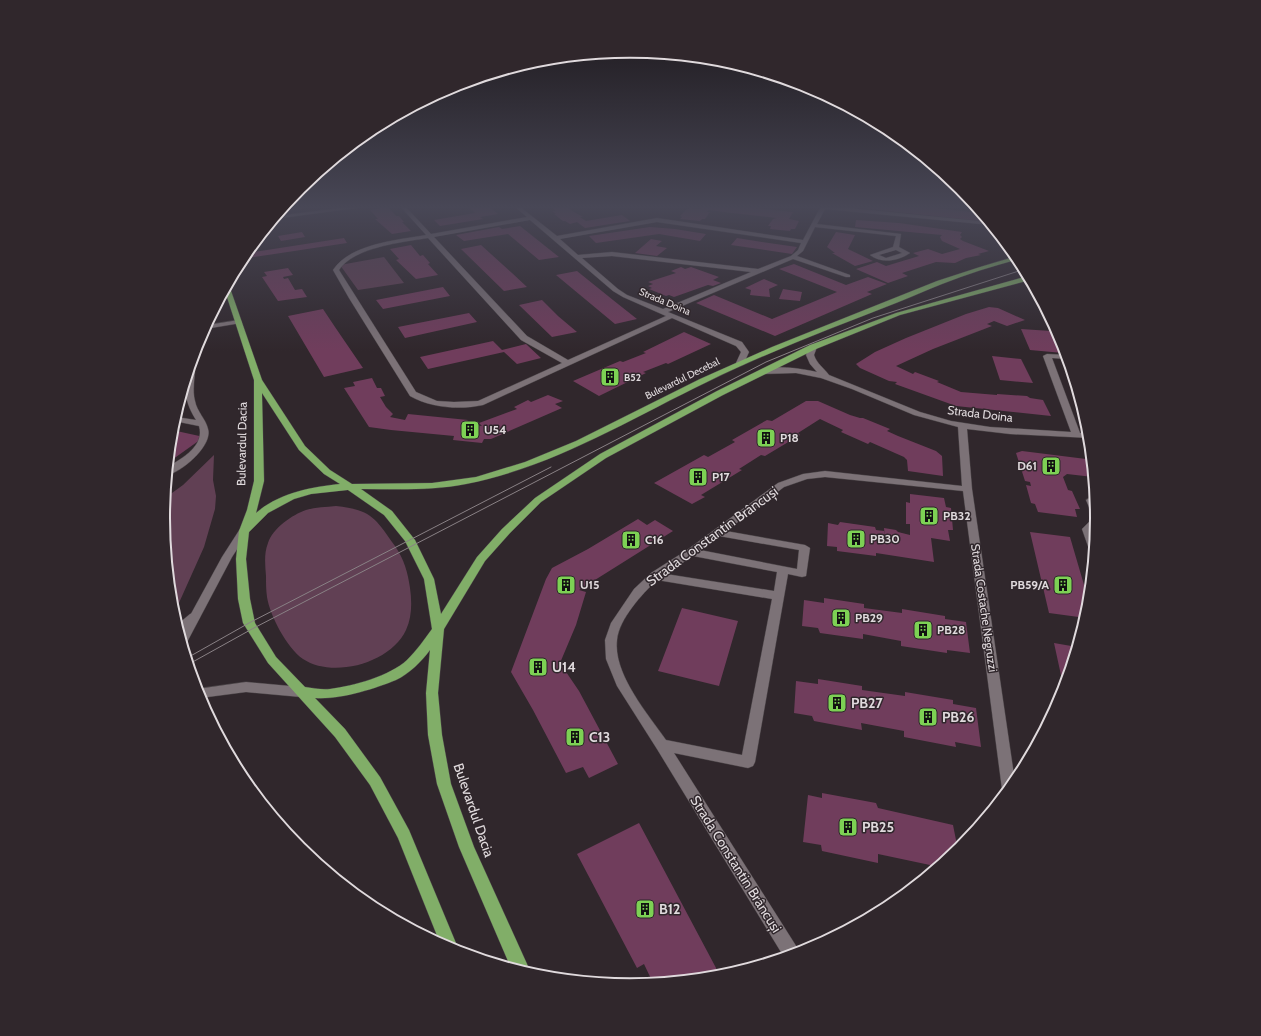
<svg xmlns="http://www.w3.org/2000/svg" width="1261" height="1036" viewBox="0 0 1261 1036" font-family="Cabin,sans-serif">
	<style>
		.green { fill: #614054 }
		.building { fill: #703d5c }
		.lines { fill: none; stroke-linecap: round; stroke-linejoin: round }
		.street-casing { stroke: #4b4548; stroke-width: 1 }
		.secondary-casing { stroke: #4b4548; stroke-width: 1 }
		.primary-casing { stroke: #4b4548; stroke-width: 1 }
		.street { fill: #7c7277; fill-rule: evenodd }
		.secondary { fill: #7c7277; fill-rule: evenodd }
		.primary { fill: #81ae68; fill-rule: evenodd }
		.tram { stroke: #898185; stroke-width: 1 }
		.labels { text-anchor: middle; stroke-width: 3; stroke-linejoin: round; paint-order: stroke }
		.far-street-label { font-size: 10px; fill: #e0dadd; stroke: #30272c }
		.far-poi-label { font-size: 10px; font-weight: bold; fill: #e0dadd; stroke: #30272c; text-anchor: start }
		.street-label { font-size: 12px; fill: #e0dadd; stroke: #30272c }
		.poi-label { font-size: 12px; font-weight: bold; fill: #e0dadd; stroke: #30272c; text-anchor: start }
		.near-street-label { font-size: 14px; fill: #e0dadd; stroke: #30272c }
		.near-poi-label { font-size: 14px; font-weight: bold; fill: #e0dadd; stroke: #30272c; text-anchor: start }
		.rim { fill: none; stroke: #e0dadd; stroke-width: 2 }
	</style>
	<rect width="100%" height="100%" fill="#30272c"/>
	<path class="green" d="M384,257L404,283L358,290L340,265Z
		M214,455L213,480L216,496L215,509L204,547L174,614L164,518L165,498L183,485Z
		M336,506C372,510 375,518 395,546C404,559 408,573 410,588C412,602 412,617 406,630C391,663 333,679 303,659C287,648 270,616 267,597C266,590 266,583 266,576C265,564 264,553 268,543C273,528 292,515 306,510C316,507 326,507 336,506Z"/>
	<path class="building" d="M285,206H314V207L280,212Z
		M467,206H488L498,214L480,217L483,219L440,226L434,220L475,213Z
		M553,206H572L569,209L583,217H580L586,221L622,215L630,221L585,228L577,222L570,224L565,221H563L554,214H556L552,211H556L551,207Z
		M702,206H737L793,212L789,219L799,221L795,229H791L790,231L770,229L771,226H768L773,219L777,218L732,213L709,210L707,212H710L705,219H702L700,221L680,219L682,217L680,216L686,210L690,208L700,209Z
		M845,206H917L981,213L985,218V222Z
		M388,207L396,216H399L404,222H402L411,231L392,234L375,219H378L370,210Z
		M856,220L899,223L962,232L960,235L962,237L960,239L963,241L989,251L978,254L981,255L966,258L955,263L936,262L902,273L908,276L888,283L856,269L877,262L886,266L919,256L913,253L928,249L942,254L960,249L942,241L940,237L942,235L855,227Z
		M520,226L559,257L539,260L508,234L464,241L456,235L499,227L502,229Z
		M650,227L675,229L706,234L700,241L659,234L596,243L589,236Z
		M302,232L305,237L281,241L278,236Z
		M836,232L855,235L848,249L873,261L855,266L832,253H835L827,247Z
		M344,238L347,243L248,258L247,253Z
		M737,238L762,242L797,247L792,254L731,245Z
		M651,239L662,241L656,246L667,248L657,256L635,253Z
		M411,245L420,256L423,255L430,263L428,264L438,275L416,279L396,260L399,259L390,249Z
		M481,245L512,273L527,287L504,291L461,249Z
		M794,264L846,285L868,277L887,284L867,292L872,294L775,336L696,303L714,295L772,319L837,292L779,269Z
		M681,267L685,269L691,267L719,277L713,280L721,283L713,286L708,285L674,297L669,295L666,296L649,289L652,288L648,286L653,284L648,282L676,273L671,271Z
		M288,268L293,275L283,277L284,279L288,278L295,290L302,289L307,297L278,301L262,277L267,276L264,272Z
		M577,271L613,300L637,319L615,324L556,275Z
		M764,279L778,285L769,289L770,297L750,295L751,290L745,288Z
		M443,287L450,296L383,309L376,300Z
		M783,289L802,292L800,301L779,299Z
		M542,300L558,316L577,332L552,337L519,305Z
		M989,307L998,308L1025,320L1007,326L994,321L987,324L992,326L933,349L896,366L913,374L915,372L939,381L937,382L961,392L997,395V394L1027,396L1030,398L1043,400L1051,416L956,406L895,384L897,382L889,381L860,368L856,364L875,352L906,338L966,314Z
		M323,309L335,327L363,368L324,377L288,316Z
		M469,313L477,322L405,338L398,327Z
		M1021,329L1051,331L1063,353L1030,350Z
		M684,332L711,344L668,364L666,363L643,372L646,373L599,396L573,381L620,361L623,362L646,353L643,352Z
		M493,341L502,350L526,344L541,358L517,364L504,352L428,369L420,357Z
		M992,356L1021,359L1033,383L1000,380Z
		M372,378L377,388H381L385,396L380,397L386,407L393,414L390,417L405,420L408,414L468,420L465,424L482,426L479,423L517,409L514,407L528,400L531,402L548,395L563,401L555,404L562,408L491,439H484L482,443L453,440L454,436L391,430L369,427L344,388L355,386L353,382Z
		M806,401H818L850,415L860,418H863L890,429L887,431L898,436L936,451L942,456L943,476L908,471L907,460L904,457L870,442L868,444L841,432L843,430L820,419L798,433L800,435L765,456L761,455L739,469L742,470L701,495L705,497L692,504L654,483L704,455L708,457L735,442L732,440L767,420L772,421Z
		M172,430L204,437L169,462Z
		M1022,451L1086,459L1085,457L1092,458L1093,477L1067,474L1063,477L1068,490L1072,491L1080,509H1075L1077,517L1038,512L1035,504L1031,503L1026,485L1031,486L1030,482L1025,481L1016,453Z
		M910,494L944,498L946,507L951,508L953,530H948L950,541L931,538L934,562L876,553V556L837,551V547L827,546L828,523L838,525L840,522L875,527L876,530L884,531L885,540L884,528L896,530L898,532L910,535V524H906V502L910,503Z
		M638,519L647,525L655,520L673,531L579,590L586,592L576,625L560,663L579,691L618,764L589,778L583,767L566,773L533,710L511,672L546,579L552,568L588,549Z
		M1030,532L1070,537L1089,602L1086,618L1049,613Z
		M824,598L864,604V608L902,613V609L945,616V619L966,622L970,653L947,650V653L901,646V641L863,634V639L820,633L818,628L802,626L804,600L824,603Z
		M682,608L738,621L719,686L658,671Z
		M1054,643L1077,647L1064,689Z
		M818,679L862,686V690L905,696V692L953,700V704L976,708L981,747L955,742L956,747L904,737V731L861,723L862,730L814,721L812,716L794,713L796,681L818,684Z
		M822,793L876,803L878,808L953,825L958,850L930,873V865L878,854V863L822,851L821,845L803,842L808,795L822,798Z
		M639,823L715,966L720,976L653,983L644,964L637,968L577,854Z"/>
	<g class="lines">
		<g class="street-casing">
			<path id="street" d="M356,206H371L274,219L277,216Z
				M400,206H405L431,234L527,217L514,206H519L557,236L657,218L803,240L820,208L809,206H828L989,222L991,225L825,209L817,224L901,234L899,247L910,253C898,261 882,264 870,255L893,247L896,236L815,227L803,251L797,256L850,275V277H846L793,259L668,312L742,342L749,352L743,365H740L736,363L741,352L736,346L672,318L483,405C460,410 431,408 410,396L349,298L333,270C350,244 397,240 426,235ZM530,220L613,291L623,297L666,316L568,360L527,336L434,237ZM657,222L801,243L798,250L791,256L758,269L612,252L578,255L560,239ZM428,238L521,340L562,363L478,401L454,402L437,401L416,392L339,270C354,247 403,242 428,238ZM896,250L902,253L886,258L879,255ZM612,256L751,272L663,309L627,295L618,289L582,258Z
				M959,206H976L978,209L961,208Z
				M239,320L242,322L241,323L205,329L207,325Z
				M810,345H813L817,347L814,355C817,364 824,368 829,375L920,412L951,421L990,427L1071,432L1043,356L1047,354L1067,355L1068,359L1052,358L1080,433H1089L1090,438L1010,434L967,429L972,489L1015,782L1005,794L1002,789L963,491L825,477L807,479L784,487L726,531L805,545L810,548L806,576L802,577L788,574L755,762L753,766L748,768L674,753L798,949L799,952L784,957L657,749L617,686L606,659L605,640L611,623L634,589L651,573L687,550L778,483L803,474L825,471L962,486L958,427L914,415L852,389L821,378L796,373L762,374L758,372C769,363 804,369 817,372L810,364L806,355ZM719,536L799,550L797,569L700,550ZM693,556L777,572L774,591L666,574ZM657,580L772,599L742,755L666,740C648,714 613,674 617,640C619,619 642,594 657,580Z
				M191,365L195,367C195,378 192,390 195,401C197,412 206,419 208,429C213,445 183,471 168,475V467C182,458 205,446 199,426L174,421L176,417L196,420C183,399 184,388 191,365Z
				M1091,497L1096,498L1097,526L1092,530L1095,539L1094,552L1089,549L1082,529L1093,518L1097,517L1092,514L1086,500Z
				M194,613L198,614L200,617L198,620L180,634L177,625L190,614Z"/>
		</g>
		<g class="secondary-casing">
			<path id="secondary" d="M244,528L249,531L232,557L186,644L183,645L180,634L222,557L240,529Z
				M246,682L301,687L305,688L307,692L305,696L301,697L246,692L200,698L197,689Z"/>
		</g>
		<g class="primary-casing">
			<path id="primary" d="M1017,256L1019,259C993,266 967,274 942,284C926,290 912,297 896,303C832,328 768,352 707,382C628,420 553,467 466,484C431,491 396,489 361,489L392,511L415,540L434,579L441,614L477,557L502,529L535,498L600,454L717,391L810,345L896,313L1028,276L1030,280L900,315L816,349L723,395L606,458L541,502L510,533L485,561L444,629L438,693L442,735L451,784L474,847L527,964L529,970L528,973L511,968L459,847L437,784L428,735L426,693L430,650C422,661 409,674 396,680C374,689 339,700 315,698L345,729L380,777L409,830L458,948L457,951L440,943L398,838L370,785L335,737L268,663L243,623L238,599L236,559L239,531L247,510L254,481V380L225,291L227,286L230,288L262,380L305,446L330,470L352,484L432,483L476,477L525,462L576,441L700,379L772,347L937,281L980,267ZM262,393L299,450L324,474L340,484C311,487 279,493 256,513L264,481ZM348,490L384,515L405,541L424,579L432,629C424,640 417,650 407,660C390,676 353,686 330,689C322,690 313,688 305,687L276,657L255,623L250,599L246,559L249,532L268,513L294,499L311,494Z"/>
		</g>
		<use href="#street" class="street"/>
		<use href="#secondary" class="secondary"/>
		<use href="#primary" class="primary"/>
		<path class="tram" d="M187,658L249,623L551,467
			M189,664L252,629L766,362L873,318L1025,269"/>
	</g>
	<linearGradient id="sky" x2="0" y2="1"><stop stop-color="#1a1518"/><stop offset="0.59" stop-color="#484756"/><stop offset="1" stop-color="#484756" stop-opacity="0"/></linearGradient>
	<rect width="1261" height="351" fill="url(#sky)"/>
	<defs>
		<g id="building-square" transform="scale(1)"><rect x="-9" y="-9" width="18" height="18" rx="4" fill="#7dd154" stroke="#30272c"/><path d="M-4-6H4V6H1V3H-1V6H-4ZM-2.5-4.3h1.7v1.8h-1.7ZM.8-4.3h1.7v1.8H.8ZM-2.5-1h1.7V.8h-1.7ZM.8-1h1.7V.8H.8Z" fill="#111"/></g>
	</defs>
	<g fill-rule="evenodd">
		<use href="#building-square" x="610" y="377"/>
		<use href="#building-square" x="470" y="430"/>
		<use href="#building-square" x="766" y="438"/>
		<use href="#building-square" x="1051" y="466"/>
		<use href="#building-square" x="698" y="477"/>
		<use href="#building-square" x="929" y="516"/>
		<use href="#building-square" x="856" y="539"/>
		<use href="#building-square" x="631" y="540"/>
		<use href="#building-square" x="566" y="585"/>
		<use href="#building-square" x="1063" y="585"/>
		<use href="#building-square" x="841" y="618"/>
		<use href="#building-square" x="923" y="630"/>
		<use href="#building-square" x="538" y="667"/>
		<use href="#building-square" x="837" y="703"/>
		<use href="#building-square" x="928" y="717"/>
		<use href="#building-square" x="575" y="737"/>
		<use href="#building-square" x="848" y="827"/>
		<use href="#building-square" x="645" y="909"/>
	</g>
	<g class="labels">
		<g class="far-street-label">
			<text transform="translate(665 301) rotate(23)" y="4">Strada Doina</text>
			<text transform="translate(682 378) rotate(-26)" y="4">Bulevardul Decebal</text>
		</g>
		<g class="far-poi-label">
			<text x="624" y="381">B52</text>
		</g>
		<g class="street-label">
			<text transform="translate(980 414) rotate(7)" y="4">Strada Doina</text>
			<text transform="translate(242 444) rotate(-89)" y="4">Bulevardul Dacia</text>
			<text transform="translate(984 608) rotate(82)" y="4">Strada Costache Negruzzi</text>
		</g>
		<g class="poi-label">
			<text x="484" y="434">U54</text>
			<text x="780" y="442">P18</text>
			<text x="1037" y="470" text-anchor="end">D61</text>
			<text x="712" y="481">P17</text>
			<text x="943" y="520">PB32</text>
			<text x="870" y="543">PB30</text>
			<text x="645" y="544">C16</text>
			<text x="580" y="589">U15</text>
			<text x="1049" y="589" text-anchor="end">PB59/A</text>
			<text x="855" y="622">PB29</text>
			<text x="937" y="634">PB28</text>
		</g>
		<g class="near-street-label">
			<text transform="translate(712 536) rotate(-36)" y="5">Strada Constantin Brâncuși</text>
			<text transform="translate(474 810) rotate(71)" y="5">Bulevardul Dacia</text>
			<text transform="translate(736 864) rotate(58)" y="5">Strada Constantin Brâncuși</text>
		</g>
		<g class="near-poi-label">
			<text x="552" y="672">U14</text>
			<text x="851" y="708">PB27</text>
			<text x="942" y="722">PB26</text>
			<text x="589" y="742">C13</text>
			<text x="862" y="832">PB25</text>
			<text x="659" y="914">B12</text>
		</g>
	</g>
	<path d="M0 0H1261V1036H0ZM170 518a460 460 0 1 1 920 0a460 460 0 1 1-920 0Z" fill="#30272c" fill-rule="evenodd"/>
	<path class="rim" d="M170 518a460 460 0 1 1 920 0a460 460 0 1 1-920 0Z"/>
</svg>
